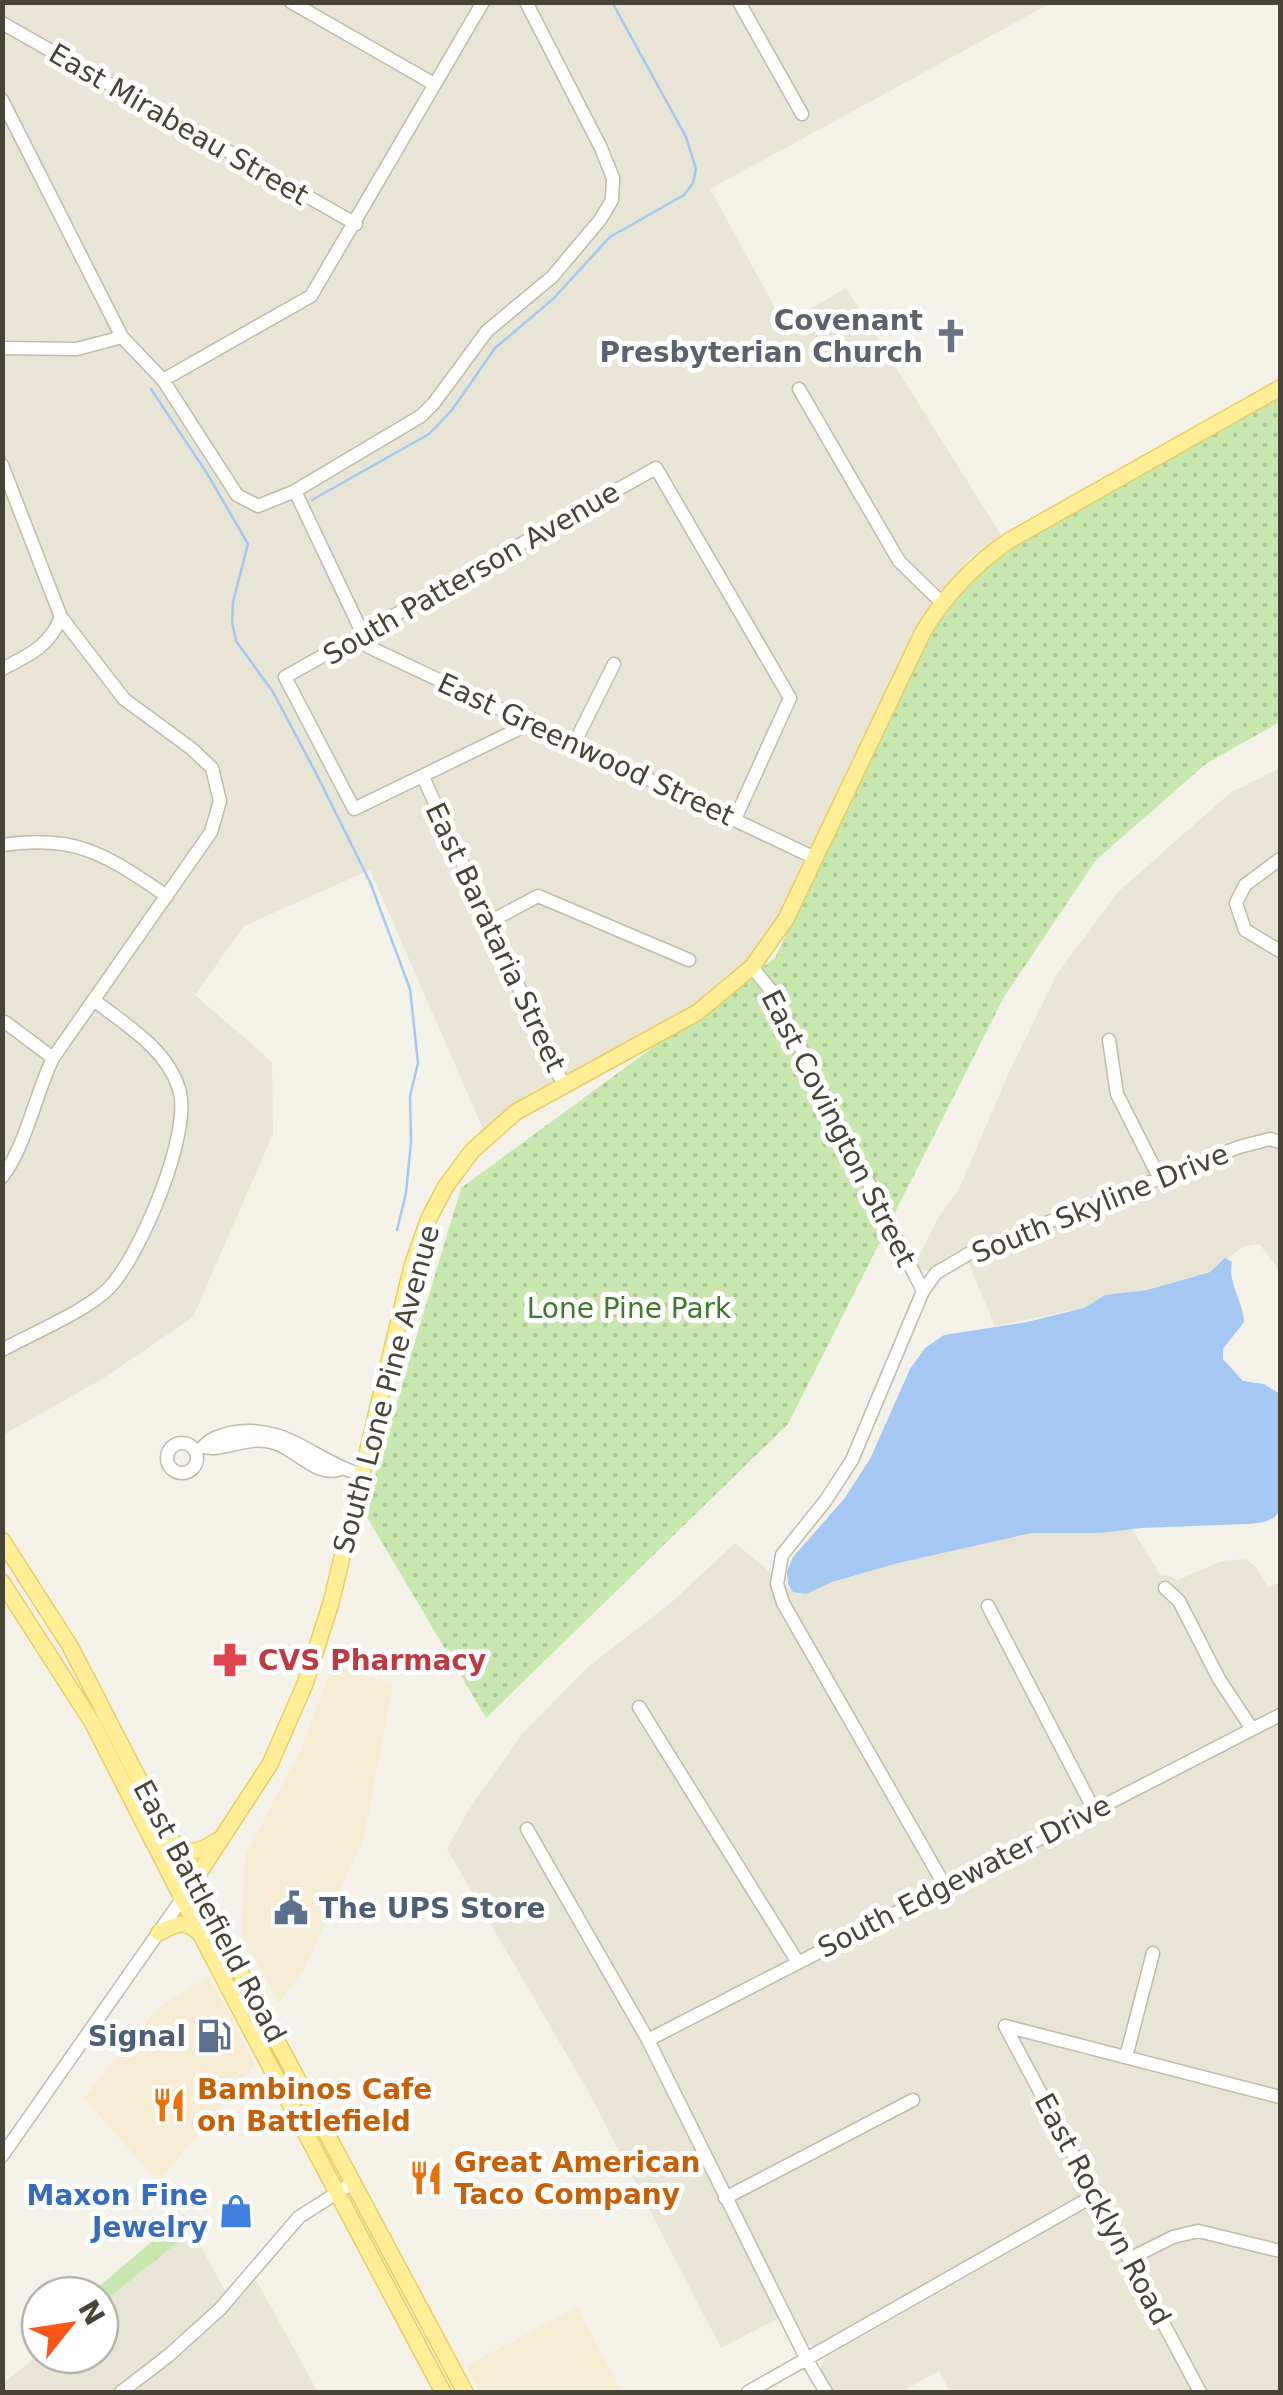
<svg xmlns="http://www.w3.org/2000/svg" width="1283" height="2395" viewBox="0 0 1283 2395" font-family="'DejaVu Sans',sans-serif">
	<style>
		.residential { fill: #e8e4d6 }
		.commercial { fill: #f6ebd3 }
		.grass { fill: url(#grass-dots) }
		.forest { fill: url(#forest-crowns) }
		.water { fill: #a4c8f1 }
		.lines { fill: none; stroke-linecap: round; stroke-linejoin: round }
		.stream { stroke: #a4c8f1; stroke-width: 2.5 }
		.minor-casing { stroke: #bfbbaa; stroke-width: 15 }
		.major-casing { stroke: #e5ce65; stroke-width: 18 }
		.minor { stroke: #fff; stroke-width: 12 }
		.major { stroke: #ffee96; stroke-width: 15 }
		.labels { text-anchor: middle; stroke-width: 10; stroke-linejoin: round; paint-order: stroke }
		.street-label { font-size: 28px; fill: #474336; stroke: #fff }
		.worship-label { font-size: 28px; font-weight: bold; fill: #5b616d; stroke: #fff; text-anchor: end }
		.park-label { font-size: 28px; fill: #3d7a29; stroke: #fff }
		.health-label { font-size: 28px; font-weight: bold; fill: #be3a42; stroke: #fff; text-anchor: start }
		.service-label { font-size: 28px; font-weight: bold; fill: #4e5e75; stroke: #fff; text-anchor: start }
		.food-label { font-size: 28px; font-weight: bold; fill: #c56008; stroke: #fff; text-anchor: start }
		.shop-label { font-size: 28px; font-weight: bold; fill: #366cbe; stroke: #fff; text-anchor: end }
	</style>
	<defs>
		<pattern id="grass-dots" width="8" height="8" patternUnits="userSpaceOnUse" patternTransform="scale(2.5)"><rect width="8" height="8" fill="#c8e8b0"/><path d="M2 2h.1M6 6h.1" fill="none" stroke="#adc898" stroke-width="1.8" stroke-linecap="round"/></pattern>
		<pattern id="forest-crowns" width="20" height="18" patternUnits="userSpaceOnUse" patternTransform="scale(2.5)"><rect width="20" height="18" fill="#c8e8b0"/><path d="M2 6a3 3 0 1 1 6 0M12 15a3 3 0 1 1 6 0" fill="none" stroke="#adc898"/></pattern>
	</defs>
	<rect width="100%" height="100%" fill="#f4f2e8"/>
	<path class="residential" d="M3,3H1051L710,189L784,324L846,288L1001,535L969,559L929,609L784,909L770,932L737,975L688,1010L534,1091L484,1131L370,870L244,926L195,995L272,1062L273,1134L193,1317L104,1378L3,1435Z
		M1280,768V1271L1259,1244L1242,1247L1211,1271L1147,1290L1105,1295L1084,1308L995,1326L962,1248L941,1260L929,1271L920,1269L916,1262L937,1220L959,1189L1010,1070L1057,974L1119,891L1230,793Z
		M1132,1529L1161,1576L1168,1575L1178,1580L1222,1561L1245,1559L1256,1567L1268,1587L1280,1582V2392H950L939,2371L901,2392H834L820,2369L825,2358L1034,2239L1028,2226L816,2347L806,2344L789,2313L721,2348L588,2091L447,1849L468,1811L522,1734L588,1667L673,1601L735,1543L793,1591L805,1594L832,1582L898,1563L1032,1533H1101Z
		M192,2231L233,2305L256,2280L318,2392H3L2,2384L40,2354L100,2355V2305Z"/>
	<path class="commercial" d="M333,1664L393,1685L364,1837L304,1970L279,2003L241,1935L245,1856L302,1747Z
		M209,1976L255,2065L158,2182L84,2098L159,2007Z
		M577,2307L622,2392H480L466,2366Z"/>
	<path class="grass" d="M1280,398V722L1207,763L1096,860L1004,997L788,1424L486,1718L364,1512L461,1188L775,958L917,655C950,602 974,571 1028,537Z"/>
	<path class="forest" d="M184,2214L192,2231L100,2305V2295H89Z"/>
	<path class="water" d="M1225,1258L1232,1262C1227,1282 1243,1301 1244,1322L1223,1349V1359L1243,1381L1264,1384L1280,1394V1511C1272,1522 1262,1523 1248,1524L1141,1528L1101,1533H1032L898,1563L832,1582L806,1594L793,1592L788,1584L787,1571L793,1557L844,1499L870,1459L910,1369L925,1348L944,1335L1027,1322L1084,1308L1105,1295L1147,1290L1210,1272Z"/>
	<g class="lines">
		<path class="stream" d="M151,389L208,475L248,544L233,602L232,622L236,641L273,692L317,775L370,882L410,989L418,1063L410,1096L411,1142L406,1193L397,1230
			M312,500L429,434L452,410L495,348L553,299L610,237L684,195L693,183L696,169L686,137L612,2"/>
		<g class="minor-casing">
			<path id="minor" d="M291,2L434,84
				M739,2L802,114
				M2,23L356,224
				M2,100L122,337L163,380L237,495L258,506L295,491L369,647L815,858
				M2,348L77,349L122,337
				M163,380L311,296L483,2
				M799,389L899,561L942,603
				M2,465L61,617L124,699L192,749L212,768L220,801L211,832L53,1058C36,1093 25,1148 2,1177
				M295,491L421,416L434,403L487,331L552,277L600,220L612,200L613,178L601,148L526,2
				M2,669C29,655 50,646 61,617
				M531,723L354,809L285,677L656,468L790,698L735,819
				M574,744L614,664
				M423,777L563,1084
				M2,845C79,834 107,856 167,896
				M1280,859L1245,885L1236,903L1245,930L1280,951
				M491,921L538,896L689,960
				M752,967L773,993L923,1291
				M5,1022L53,1058
				M1109,1040L1117,1094L1160,1179
				M2,1350C31,1334 88,1310 109,1288C140,1256 193,1131 179,1089C167,1049 126,1025 95,1001
				M167 1458a15 15 0 1 1 30 0a15 15 0 1 1-30 0Z
				M341,1469C317,1478 297,1450 275,1443C247,1434 227,1452 203,1447C211,1438 219,1436 230,1433C287,1422 313,1461 362,1475
				M1165,1588L1179,1601L1219,1679L1252,1729
				M988,1606L1094,1810
				M639,1707L797,1961
				M527,1829L648,2040L807,2360L826,2392
				M945,1886L783,1603L777,1584L782,1555L826,1500L852,1460L923,1291L936,1273L970,1253L1239,1147L1270,1139L1280,1142
				M1005,2026L1200,2392
				M1005,2026L1280,2097
				M648,2040L1280,1715
				M1126,2057L1153,1953
				M2,2156L182,1899
				M725,2198L913,2100
				M1129,2259L1173,2237L1198,2231L1280,2251
				M121,2392L168,2356L220,2309L299,2217L354,2182
				M748,2392L1095,2195"/>
		</g>
		<g class="major-casing">
			<path id="major" d="M2,1540L70,1646L193,1884L465,2392
				M2,1582L92,1722L219,1970L443,2392
				M171,1839C185,1856 199,1853 216,1841
				M182,1899L270,1764L305,1684L331,1603L412,1266L429,1218L446,1186L472,1151L516,1112L698,1012L752,967L786,919L923,632C946,594 973,565 1010,540L1280,388
				M159,1933C174,1925 185,1918 199,1933"/>
		</g>
		<use href="#minor" class="minor"/>
		<use href="#major" class="major"/>
	</g>
	<defs>
		<g id="church-bare" transform="scale(2.7)"><path d="M-1.2-6h2.4v3.5h3.3v2.4h-3.3V6h-2.4V-.1h-3.3v-2.4h3.3Z" fill="#6b7280" stroke="#fff" stroke-width="2.5" paint-order="stroke"/></g>
		<g id="pharmacy-bare" transform="scale(2.7)"><path d="M-2-6h4v4h4v4h-4v4h-4v-4h-4v-4h4Z" fill="#e0444e" stroke="#fff" stroke-width="2.5" paint-order="stroke"/></g>
		<g id="civic-bare" transform="scale(2.7)"><path d="M-.6-6.5H3V-4.5H.6V-3L4-1V1h2V6H-6V1h2V-1L-.6-3ZM-1.2 2.5V6h2.4V2.5Z" fill="#5c6f8a" stroke="#fff" stroke-width="2.5" paint-order="stroke"/></g>
		<g id="fuel-bare" transform="scale(2.7)"><path d="M-5.5-6h7V0h2V4h1.3V-2.5L3-4.5l.8-.8L6-3V5H2.5V1h-1V6h-7ZM-4.2-4.7v3.2H.2V-4.7Z" fill="#5c6f8a" stroke="#fff" stroke-width="2.5" paint-order="stroke"/></g>
		<g id="restaurant-bare" transform="scale(2.7)"><path d="M-5-6h1v4h1v-4h1v4h1v-4h1v5L-1.5 .5V6h-2V.5L-5-1ZM5-6V6H3V1.5H1.5Q1.5-4 5-6Z" fill="#e8710a" stroke="#fff" stroke-width="2.5" paint-order="stroke"/></g>
		<g id="shop-bare" transform="scale(2.7)"><path d="M-5-2.5h2.3a2.7 3.5 0 0 1 5.4 0H5L5.5 6h-11ZM-1.5-2.5h3a1.5 2.3 0 0 0-3 0Z" fill="#3f7fe0" stroke="#fff" stroke-width="2.5" paint-order="stroke"/></g>
	</defs>
	<g fill-rule="evenodd">
		<use href="#church-bare" x="951" y="336"/>
		<use href="#pharmacy-bare" x="230" y="1660"/>
		<use href="#civic-bare" x="291" y="1908"/>
		<use href="#fuel-bare" x="214" y="2036"/>
		<use href="#restaurant-bare" x="169" y="2105"/>
		<use href="#restaurant-bare" x="426" y="2178"/>
		<use href="#shop-bare" x="236" y="2211"/>
	</g>
	<g class="labels">
		<g class="street-label">
			<text transform="translate(179 124) rotate(30)" y="10">East Mirabeau Street</text>
			<text transform="translate(471 573) rotate(-30)" y="10">South Patterson Avenue</text>
			<text transform="translate(586 749) rotate(25)" y="10">East Greenwood Street</text>
			<text transform="translate(496 937) rotate(65)" y="10">East Barataria Street</text>
			<text transform="translate(839 1128) rotate(63)" y="10">East Covington Street</text>
			<text transform="translate(1100 1203) rotate(-22)" y="10">South Skyline Drive</text>
			<text transform="translate(386 1389) rotate(-75)" y="10">South Lone Pine Avenue</text>
			<text transform="translate(964 1876) rotate(-27)" y="10">South Edgewater Drive</text>
			<text transform="translate(210 1911) rotate(62)" y="10">East Battlefield Road</text>
			<text transform="translate(1103 2209) rotate(62)" y="10">East Rocklyn Road</text>
		</g>
		<g class="worship-label">
			<text x="923" y="330">Covenant<tspan x="923" dy="32">Presbyterian Church</tspan></text>
		</g>
		<g class="park-label">
			<text x="629" y="1318">Lone Pine Park</text>
		</g>
		<g class="health-label">
			<text x="258" y="1670">CVS Pharmacy</text>
		</g>
		<g class="service-label">
			<text x="319" y="1918">The UPS Store</text>
			<text x="186" y="2046" text-anchor="end">Signal</text>
		</g>
		<g class="food-label">
			<text x="197" y="2099">Bambinos Cafe<tspan x="197" dy="32">on Battlefield</tspan></text>
			<text x="454" y="2172">Great American<tspan x="454" dy="32">Taco Company</tspan></text>
		</g>
		<g class="shop-label">
			<text x="208" y="2205">Maxon Fine<tspan x="208" dy="32">Jewelry</tspan></text>
		</g>
	</g>
	<rect width="1283" height="2395" fill="none" stroke="#474336" stroke-width="10"/>
	<g transform="translate(70 2325) rotate(60)"><circle r="48" fill="#ffffff" stroke="#b5b4af" stroke-width="2.5"/>
	<path d="M0-8L18 38L0 25L-18 38Z" fill="#fb5618"/>
	<text y="-15" font-size="28" font-weight="bold" text-anchor="middle" fill="#474336">N</text>
	</g>
</svg>
